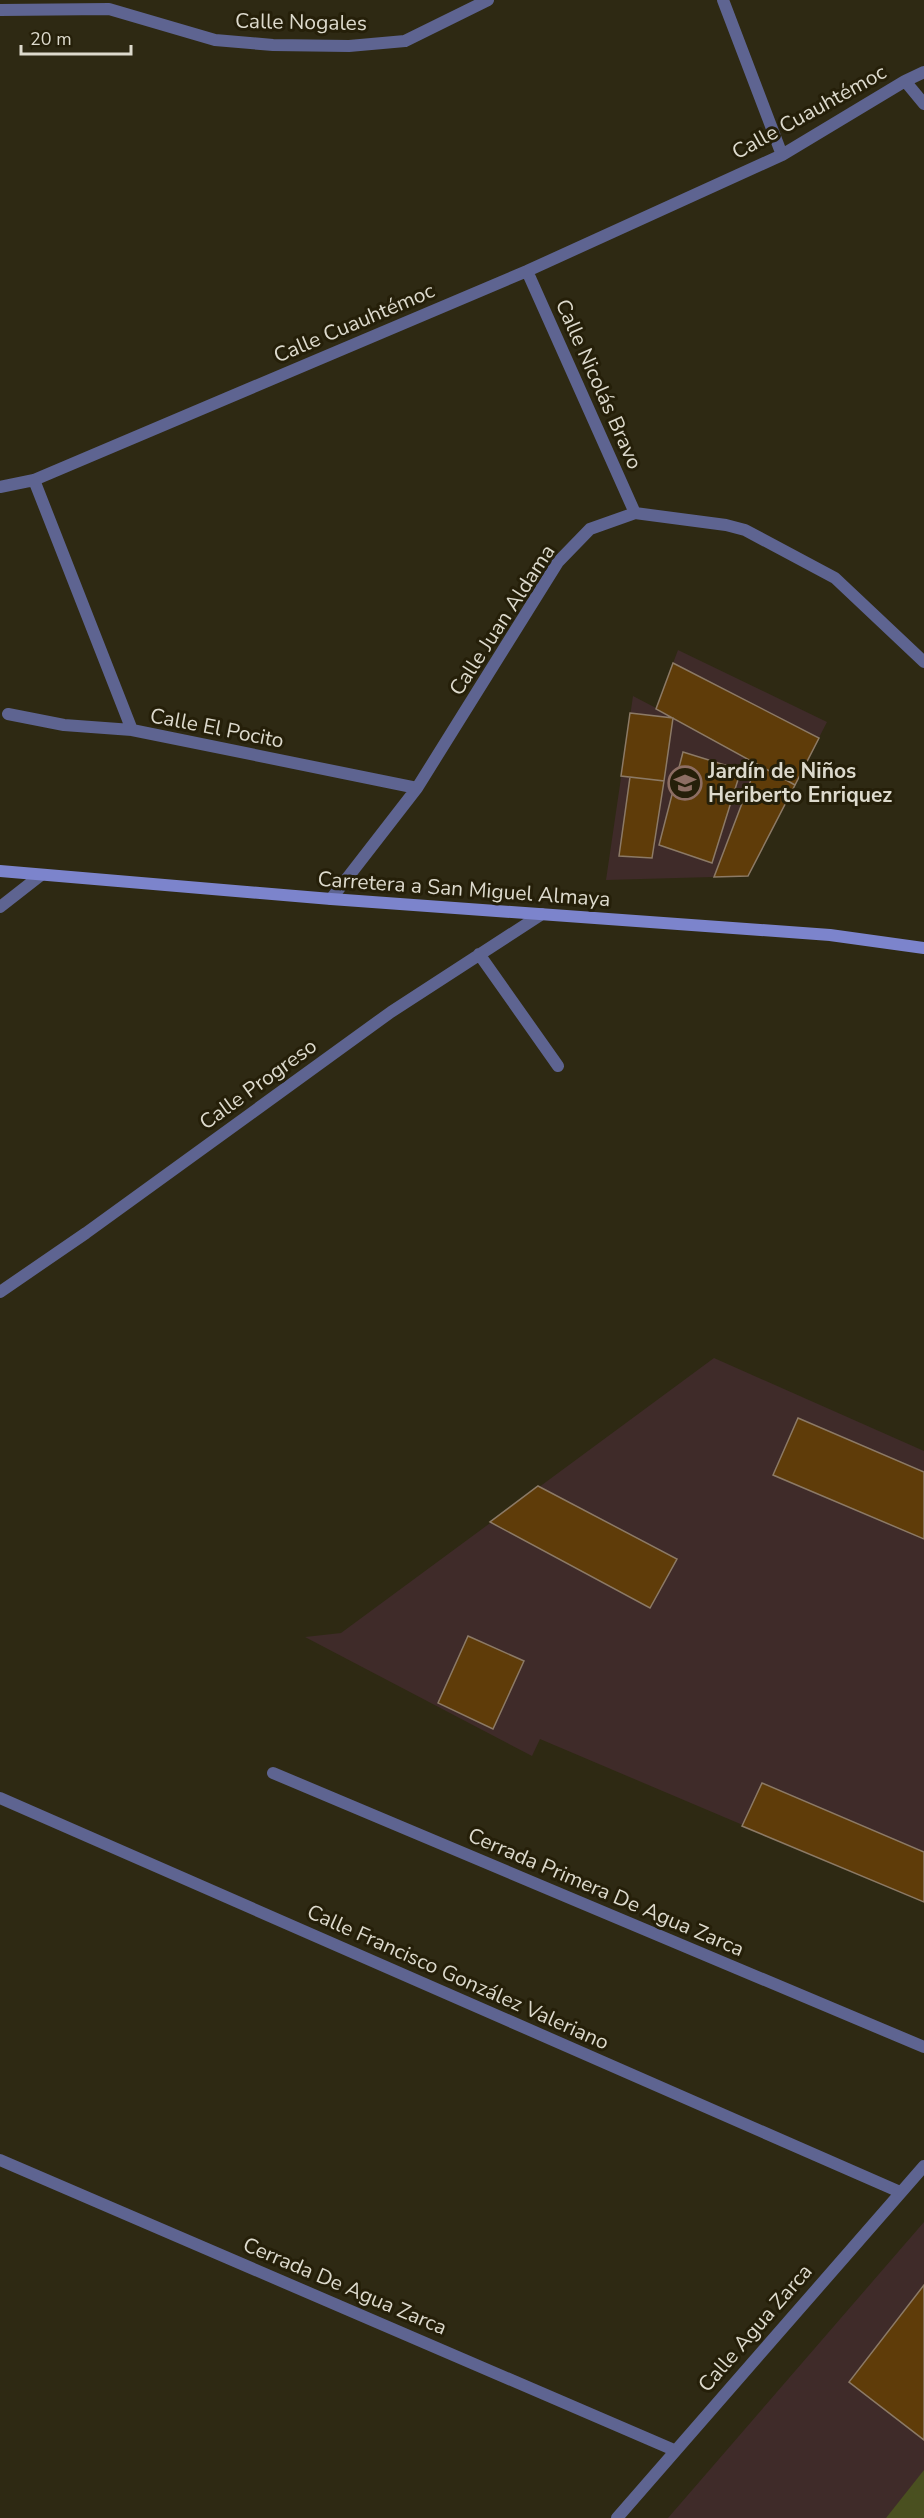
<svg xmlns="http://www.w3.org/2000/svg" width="924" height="2518" viewBox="0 0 924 2518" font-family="'Nunito Sans',sans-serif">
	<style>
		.education { fill: #3f2b29 }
		.green { fill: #4a5020 }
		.building { fill: #5f3c09; stroke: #8c7a66; stroke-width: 1.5 }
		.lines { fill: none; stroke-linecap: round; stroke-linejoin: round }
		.street { stroke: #5e6491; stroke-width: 12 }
		.secondary { stroke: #7c84cc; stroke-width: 12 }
		.labels { text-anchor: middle; stroke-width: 6; stroke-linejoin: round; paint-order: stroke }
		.street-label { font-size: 21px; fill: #dddacd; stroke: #251f09 }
		.poi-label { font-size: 21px; font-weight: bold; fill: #dddacd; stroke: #251f09; text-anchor: start }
	</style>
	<rect width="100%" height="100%" fill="#2e2913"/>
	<path class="education" d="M678,650L827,722L748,876L606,880L633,696L656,708Z
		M714,1358L924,1451V1902L540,1739L532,1756L305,1637L341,1633Z
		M924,2222V2518H668Z"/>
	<path class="green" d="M924,2470V2518H886Z"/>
	<path class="building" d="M673,663L819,738L795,785L656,709Z
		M630,713L673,718L664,781L621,776Z
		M683,752L741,770L712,863L659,845Z
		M757,764L795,785L748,876L714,877Z
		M630,777L664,781L652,858L619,856Z
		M798,1418L924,1472V1539L773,1475Z
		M538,1486L677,1559L650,1608L490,1522Z
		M468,1636L524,1661L493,1729L438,1703Z
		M762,1783L924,1852V1902L742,1826Z
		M924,2285V2440L849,2382Z"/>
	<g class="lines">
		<path class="street" d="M723,0L782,155
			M0,10L109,9L215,40L273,45L349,46L405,41L488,0
			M905,81L924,104
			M527,271L635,513
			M34,480L132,730
			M0,487L34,480L527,271L782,155L905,81L924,72
			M8,714L64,725L132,730L417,788
			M331,899L417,788L558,562L590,529L635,513L726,525L745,530L835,578L924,662
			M0,907L41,875
			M479,954L558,1066
			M0,1292L86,1233L391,1012L542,914
			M273,1773L924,2047
			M0,1798L900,2192
			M0,2160L674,2450
			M617,2518L924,2166"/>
		<path class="secondary" d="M0,871L331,899L830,935L924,948"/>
	</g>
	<defs>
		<g id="school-ring" transform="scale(1.725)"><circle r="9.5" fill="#251f09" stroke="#8d6e63" stroke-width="1.5"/><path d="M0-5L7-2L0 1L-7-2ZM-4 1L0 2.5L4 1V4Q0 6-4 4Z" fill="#8d6e63"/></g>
	</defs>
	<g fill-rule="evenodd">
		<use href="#school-ring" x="685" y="783"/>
	</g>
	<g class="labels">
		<g class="street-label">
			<text transform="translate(301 22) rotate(1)" y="7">Calle Nogales</text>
			<text transform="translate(809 112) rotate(-29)" y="7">Calle Cuauhtémoc</text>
			<text transform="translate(354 323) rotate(-23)" y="7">Calle Cuauhtémoc</text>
			<text transform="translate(599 384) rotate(66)" y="7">Calle Nicolás Bravo</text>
			<text transform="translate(502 620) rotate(-57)" y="7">Calle Juan Aldama</text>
			<text transform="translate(217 728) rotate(11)" y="7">Calle El Pocito</text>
			<text transform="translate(464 889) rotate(4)" y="7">Carretera a San Miguel Almaya</text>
			<text transform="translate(258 1084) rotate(-36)" y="7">Calle Progreso</text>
			<text transform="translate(606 1892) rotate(23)" y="7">Cerrada Primera De Agua Zarca</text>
			<text transform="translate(458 1977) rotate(24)" y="7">Calle Francisco González Valeriano</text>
			<text transform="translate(345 2286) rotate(23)" y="7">Cerrada De Agua Zarca</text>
			<text transform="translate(755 2328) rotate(-49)" y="7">Calle Agua Zarca</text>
		</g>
		<g class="poi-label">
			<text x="708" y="778">Jardín de Niños<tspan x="708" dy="24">Heriberto Enriquez</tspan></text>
		</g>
	</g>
	<path d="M21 45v9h110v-9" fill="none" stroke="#dddacd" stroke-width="3"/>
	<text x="30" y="45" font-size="18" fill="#dddacd" stroke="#251f09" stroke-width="4.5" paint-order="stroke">20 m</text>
</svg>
